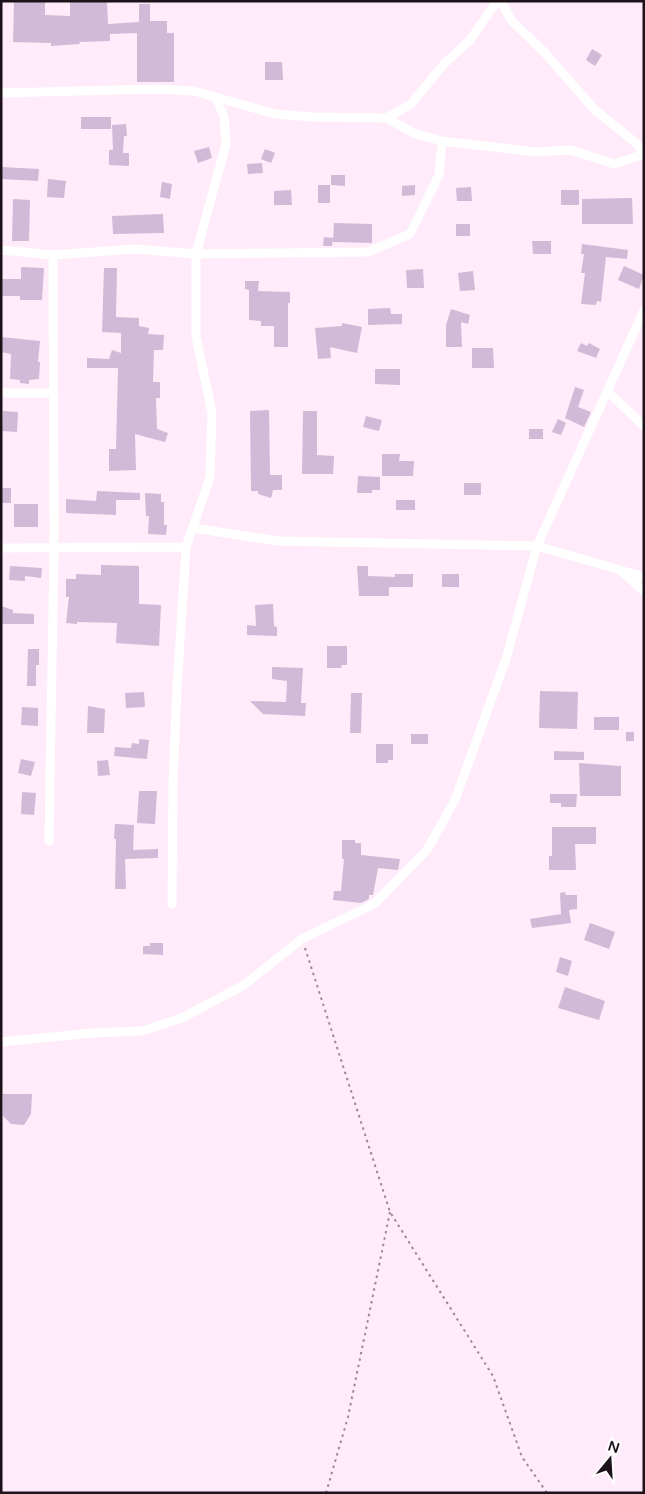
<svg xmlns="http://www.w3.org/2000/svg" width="645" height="1494" viewBox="0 0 645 1494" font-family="'Varela Round',sans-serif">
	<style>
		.building { fill: #d0bad7 }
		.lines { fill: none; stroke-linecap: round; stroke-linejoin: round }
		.path { stroke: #9a8a95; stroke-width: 2; stroke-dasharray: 2.5 4; stroke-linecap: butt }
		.street { stroke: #fff; stroke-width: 9 }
	</style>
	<rect width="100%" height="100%" fill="#ffebf9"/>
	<path class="building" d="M14,1H45V15L70,16V1H107L108,24L139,22V4H150V21H167V33H174V82H137V33L110,34V41L79,42L80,44L51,46V43L13,42Z
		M592,49L602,55L595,66L586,60Z
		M265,62H282L283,80H265Z
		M81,117H111V129H81Z
		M126,124L127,136H124L123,153H129V166L109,165V150H113L112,125Z
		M209,147L212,158L198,163L194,151Z
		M265,149L275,153L271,163L261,159Z
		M262,163L263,173L248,174L247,164Z
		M1,167L39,169L38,181L1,179Z
		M331,175H345V186L331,185Z
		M48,179L66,181L64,198L47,197Z
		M162,182L172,184L170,199L160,197Z
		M318,185H330V203H318Z
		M415,185V195L402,196V186Z
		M471,187L472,201H457L456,188Z
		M291,190L292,205H274V191Z
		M561,190H579V205H561Z
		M632,198L633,224H582V199Z
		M13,199L30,200L29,241H12Z
		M163,214L164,233L113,234L112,216Z
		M334,223L372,224V243L333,242Z
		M456,224H470V236H456Z
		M324,237L333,238L332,246H323Z
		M532,241H551V254H533Z
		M582,244L628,250L627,259L606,257L601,302L597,301L596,305L581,304L585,273H581L584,254H581Z
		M624,266L644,275L639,289L618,280Z
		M21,267L44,268L42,300H20V296H1V279H21Z
		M104,268H117L116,317L139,318V326L149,328L148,334L164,335L163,350H154L153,382H160V398H156L157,429L168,433L165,442L135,434L136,470L109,471V449H116L118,368H87V358L109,359L112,350L121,353V333L102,332Z
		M423,269L424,288H407L406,270Z
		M473,271L475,290L460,291L458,273Z
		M245,281H259L258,291L290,292V303H288V347H274V326H261V321L249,320V290L245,289Z
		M390,308L391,314H402V324L368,325V309Z
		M451,309L470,315L468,324L461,322L462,347H446V325Z
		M342,323L362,327L357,353L330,347L331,358L318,359L315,328L342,326Z
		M1,337L40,341L38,362H40L39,379L29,380V384L20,383V380L10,379L11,354L1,352Z
		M581,343L587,346L589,343L600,349L596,358L577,351Z
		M472,348H493L494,368H472Z
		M375,369H400V385L375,384Z
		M575,387L584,390L578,407L591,412L584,427L565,418Z
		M269,410L270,475H282V490H273L271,498L258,494V491H251L250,411Z
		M3,411L18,412L17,432L2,431Z
		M303,411H317V455L334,456L333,474H302Z
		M366,416L382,420L379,431L363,427Z
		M558,419L566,423L561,435L552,432Z
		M529,429H543V439H529Z
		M382,454H400L399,461H414L413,476H382Z
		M358,476L380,477V490H372V493H357Z
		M464,483H481V495H464Z
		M1,488H11V503H1Z
		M97,491L140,493V500H116V515L66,513V499L96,501Z
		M145,493L161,494V502H164V525H167L166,535L148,534L149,516H146Z
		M396,500H415V510H396Z
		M14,504H38V527H14Z
		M101,565L139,566V604L161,605L159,646L116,643L117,623L77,622V624L66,623L69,597H66V579H76V574L101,575Z
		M10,566L42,568L41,578L25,576V581L9,580Z
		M357,566H368V576L395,577V574H413V587H389V596H359Z
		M442,574H459V587H442Z
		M273,604L274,626L277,627V636L247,635V625L256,626L255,605Z
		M1,606L13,610V613L34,614V624H1Z
		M327,646H347V665H342L341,668H327Z
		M28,649H39V665H36V686H27Z
		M272,667L303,668L301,703H306L305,716L263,714L250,701L286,702L287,681L272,679Z
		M540,691L578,692L577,729L539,728Z
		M144,692L145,707L126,708L125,693Z
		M351,693H362L361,733H350Z
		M88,706L105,709L104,733H87Z
		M22,707L38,708V726L21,725Z
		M594,717H619V730H594Z
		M626,732H634V741H626Z
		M411,734H428V744H411Z
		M139,739L149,740L147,759L114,756L115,747L131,748L132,743L139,744Z
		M376,744H393V760H388V763H376Z
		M554,751L584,752V760H554Z
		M21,759L35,762L31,776L18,773Z
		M108,760L110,775L98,776L97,761Z
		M579,763L621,766V796H580Z
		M139,791H157L155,824L137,823Z
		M22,792L36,793L34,815L21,814Z
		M550,794H577L576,807H561V803H550Z
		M115,824L134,825L133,850L158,849V858L125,859L126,889H115L116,839H114Z
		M552,827H596V844H575L576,870H549V856H552Z
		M342,840H355V843H361V855L400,859L398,870L378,868L373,895H369V899L361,903L333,900L334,891H341L344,859H342Z
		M565,892L566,895H577V909L569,910L571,923L532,928L530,919L561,914L560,893Z
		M590,923L615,932L609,949L584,940Z
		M150,943H163V955L143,954V946H150Z
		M560,957L572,961L568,976L556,972Z
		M565,987L605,1001L599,1020L558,1008Z
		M3,1094H32L31,1114L24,1125L11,1124L3,1116Z"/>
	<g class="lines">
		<path class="path" d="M305,948L390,1212L493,1376L522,1457L547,1493
			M326,1493L348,1417L390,1212"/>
		<path class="street" d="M501,1L512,21L545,53L595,110L636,143L644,152
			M1,93L158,89L194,91L275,114L313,117L386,118L416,134L442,141L535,152L571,150L614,164L644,154
			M386,118L410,105L444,64L470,40L497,1
			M1,250L53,255L135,249L196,254L368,252L410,234L439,175L442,141
			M607,391L644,426
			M1,393H52
			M193,528L278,541L537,546L620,570L644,591
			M1,548L186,547
			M623,571L644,577
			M49,841L54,549L53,255
			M172,904L173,780L177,688L186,547L210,477L212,413L196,336V254L226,144L224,116L216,98
			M1,1042L92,1033L142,1031L182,1018L244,985L302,939L374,904L427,850L455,800L506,659L537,546L644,310"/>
	</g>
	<rect width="645" height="1494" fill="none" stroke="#1d121a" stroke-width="5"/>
	<g transform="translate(610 1459) rotate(18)" stroke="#ffffff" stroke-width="4" paint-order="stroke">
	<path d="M0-4L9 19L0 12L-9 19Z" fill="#1d121a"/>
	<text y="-8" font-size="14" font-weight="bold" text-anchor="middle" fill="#1d121a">N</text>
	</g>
</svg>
